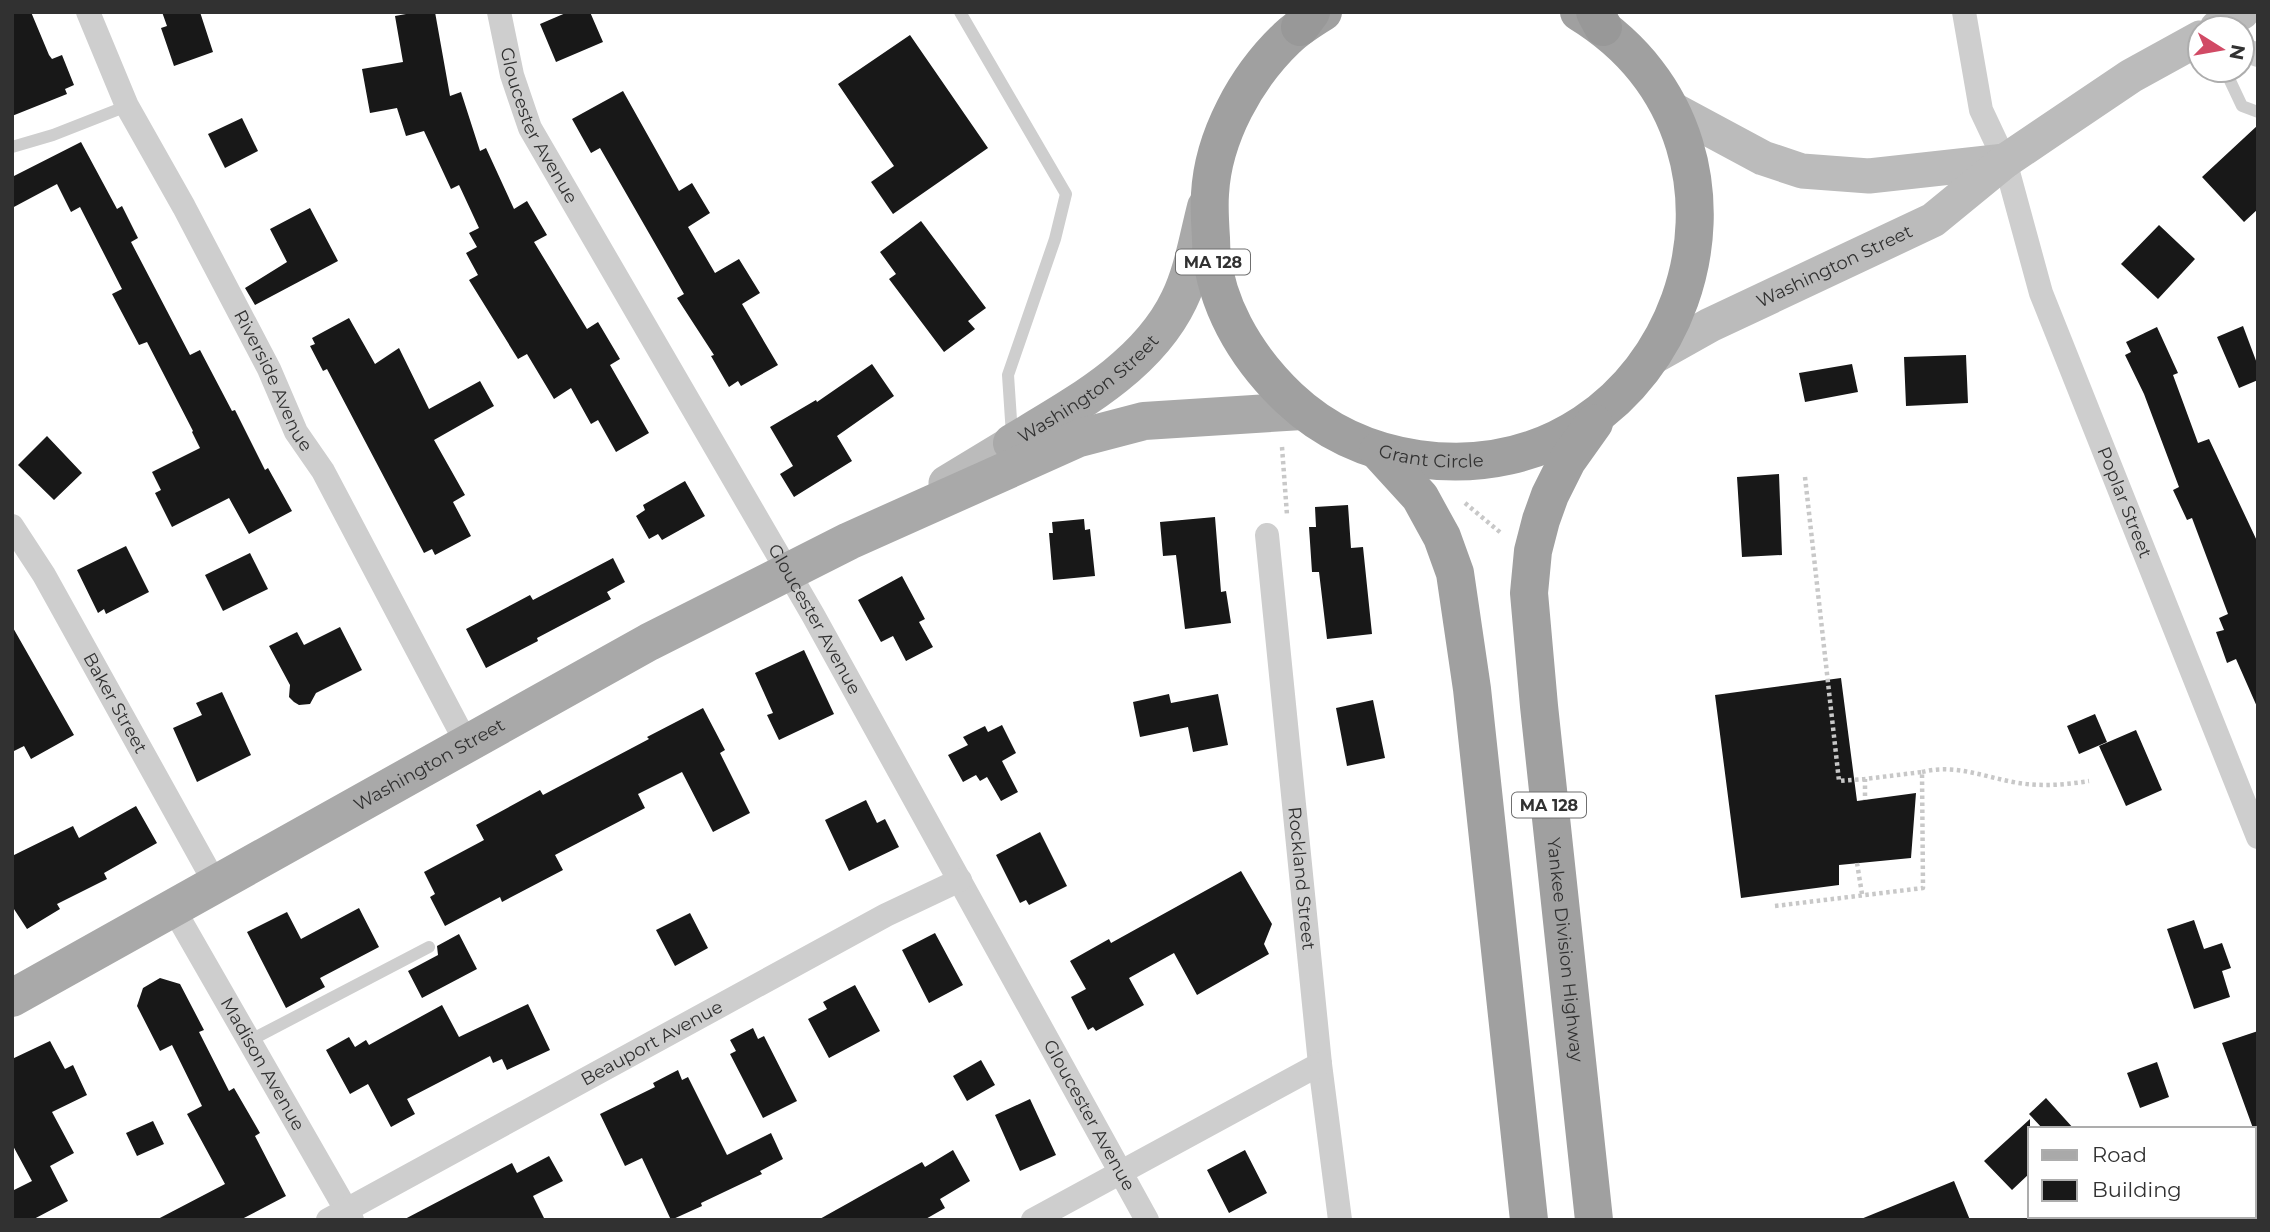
<svg xmlns="http://www.w3.org/2000/svg" width="2270" height="1232" viewBox="0 0 2270 1232" font-family="Montserrat,sans-serif">
	<style>
		.building { fill: #181818 }
		.lines { fill: none; stroke-linecap: round; stroke-linejoin: round }
		.path { stroke: #c8c8c8; stroke-width: 4.5; stroke-dasharray: 3.5 3.5; stroke-linecap: butt }
		.service { stroke: #cecece; stroke-width: 12 }
		.minor { stroke: #cecece; stroke-width: 24 }
		.secondary { stroke: #bbb; stroke-width: 35 }
		.primary { stroke: #a9a9a9; stroke-width: 38 }
		.trunk { stroke: #a0a0a0; stroke-width: 38 }
		.motorway { stroke: #989898; stroke-width: 38 }
		.labels { text-anchor: middle; stroke-width: 7; stroke-linejoin: round; paint-order: stroke }
		.shield { fill: #fff; stroke: #6f6f6f; stroke-width: 2 }
		.shield-label { font-size: 16px; font-weight: bold; fill: #313131 }
		.street-label { font-size: 18px; fill: #313131; stroke: #fff }
	</style>
	<rect width="100%" height="100%" fill="#fff"/>
	<path class="building" d="M12,12H31L49,55L52,59L62,55L74,85L65,89L67,94L12,116Z
		M162,12H200L213,52L174,66L161,28L167,26Z
		M417,12H435L450,96L461,92L480,151L486,148L514,209L527,201L547,235L534,242L587,329L598,322L620,359L610,365L649,433L616,452L598,420L591,424L571,388L554,399L527,354L518,359L469,280L478,275L466,253L477,247L469,233L479,228L459,185L451,189L424,131L406,136L397,108L370,113L362,69L403,62L395,16Z
		M568,12H590L603,42L556,62L540,24Z
		M910,35L988,148L893,214L871,182L894,166L838,84Z
		M623,91L679,191L692,183L710,213L688,227L715,273L739,259L760,293L742,304L778,365L741,386L738,381L729,387L711,356L714,355L677,298L684,294L600,148L591,153L572,119Z
		M242,118L258,151L225,168L208,134Z
		M2258,125V209L2244,222L2202,177Z
		M81,142L117,209L122,206L138,238L131,242L190,355L200,350L232,411L235,410L265,470L268,468L292,511L249,534L229,498L172,527L155,493L161,490L152,472L200,448L192,432L193,431L147,342L139,345L112,294L122,289L80,207L71,212L57,184L12,208V177Z
		M310,208L338,261L255,305L245,288L287,262L270,229Z
		M921,221L986,308L968,321L975,329L944,352L889,279L896,274L880,252Z
		M2159,225L2195,259L2158,299L2121,264Z
		M349,318L375,364L399,348L429,409L480,381L494,406L434,440L465,495L453,502L471,536L435,555L432,549L424,553L327,369L323,371L310,346L315,344L312,338Z
		M2243,326L2258,366V380L2239,388L2217,337Z
		M2157,327L2178,373L2173,375L2198,443L2209,439L2258,543V709L2236,659L2227,663L2216,632L2224,630L2219,618L2228,614L2192,518L2187,520L2173,490L2179,487L2144,394L2125,355L2131,352L2126,342Z
		M1966,355L1968,403L1906,406L1904,357Z
		M872,364L894,396L837,436L852,461L794,497L780,474L793,466L770,427L816,400L817,402Z
		M1852,364L1858,392L1805,402L1799,373Z
		M47,436L82,473L54,500L18,465Z
		M1779,474L1782,555L1742,557L1737,477Z
		M685,481L705,516L662,540L658,534L649,539L636,516L645,510L643,505Z
		M1348,505L1351,548L1363,547L1372,634L1327,639L1319,572H1312L1309,527H1316L1315,507Z
		M1215,517L1221,592L1226,591L1231,623L1185,629L1176,555L1163,556L1160,522Z
		M1084,519L1085,530L1090,529L1095,576L1053,580L1049,533H1053L1052,522Z
		M126,546L149,592L106,614L104,609L98,613L77,570Z
		M250,553L268,589L223,611L205,575Z
		M613,558L625,582L607,592L611,599L537,638L538,641L486,668L466,629L530,595L533,600Z
		M902,576L925,619L919,622L933,647L906,661L893,636L881,642L858,600Z
		M12,626L74,735L31,759L24,746L12,752Z
		M340,627L362,670L316,693L310,704L299,705L294,702L289,697L290,685L269,646L297,632L304,645Z
		M804,650L834,714L779,740L767,715L773,713L755,673Z
		M1841,678L1857,801L1916,793L1911,858L1839,865V885L1741,898L1715,695Z
		M222,692L251,755L197,782L173,728L202,715L196,703Z
		M1169,694L1171,703L1218,694L1228,745L1193,752L1188,727L1140,737L1133,702Z
		M1373,700L1385,758L1347,766L1336,708Z
		M703,708L725,750L720,753L750,813L713,832L682,772L638,794L645,808L555,855L563,870L502,902L500,897L445,926L430,897L435,894L424,872L484,840L476,825L540,790L543,795L649,739L647,737Z
		M2095,714L2107,742L2079,754L2067,726Z
		M1002,725L1016,753L1002,761L1018,792L1001,801L987,777L980,781L976,775L963,782L948,755L968,745L963,737L985,726L988,732Z
		M2136,730L2162,790L2126,806L2099,746Z
		M866,800L877,823L885,819L899,847L849,871L825,820Z
		M136,806L157,843L104,873L107,879L57,904L60,909L27,929L12,906V856L73,826L79,838Z
		M1040,832L1067,886L1029,905L1026,900L1020,903L996,855Z
		M1241,871L1272,924L1264,944L1269,954L1197,995L1174,953L1129,978L1144,1005L1096,1031L1093,1027L1088,1030L1071,997L1086,989L1070,961L1109,939L1111,943Z
		M359,908L379,947L320,978L325,987L286,1008L247,932L287,912L301,939Z
		M690,913L708,948L675,966L656,930Z
		M2194,920L2204,949L2222,943L2231,968L2222,971L2230,997L2194,1009L2167,929Z
		M935,933L963,985L929,1003L902,950Z
		M459,934L477,969L422,998L408,971L438,955L437,946Z
		M160,978L180,984L204,1030L199,1032L229,1091L234,1088L260,1133L255,1136L286,1196L240,1220H156L225,1184L187,1114L202,1106L172,1045L160,1051L137,1006L143,988Z
		M855,985L880,1031L829,1058L808,1019L827,1009L823,1002Z
		M528,1004L550,1050L507,1070L502,1059L493,1063L490,1056L407,1099L415,1114L391,1127L368,1084L350,1094L326,1050L349,1037L355,1047L366,1040L369,1045L442,1005L459,1037Z
		M753,1028L758,1039L764,1036L797,1101L763,1118L730,1054L736,1051L730,1040Z
		M2258,1031V1131H2254L2222,1043Z
		M50,1041L65,1069L73,1065L87,1095L52,1112L74,1153L50,1166L68,1201L32,1220H12V1191L32,1181L12,1144V1059Z
		M981,1060L995,1085L967,1101L953,1076Z
		M2157,1062L2169,1097L2140,1108L2127,1073Z
		M678,1070L682,1080L688,1077L727,1155L771,1133L783,1159L760,1171L762,1174L701,1203L702,1206L671,1220L642,1158L625,1166L600,1114L655,1087L653,1083Z
		M2046,1098L2074,1129H2043L2029,1114Z
		M1030,1099L1056,1155L1020,1171L995,1115Z
		M2030,1119V1173L2012,1190L1984,1161Z
		M153,1121L164,1144L137,1156L126,1133Z
		M953,1150L970,1181L940,1199L945,1208L924,1220H818L922,1162L925,1167Z
		M1245,1150L1267,1193L1229,1213L1207,1170Z
		M549,1156L563,1181L533,1196L545,1220H403L512,1163L517,1173Z
		M1954,1181L1970,1220H1861V1219Z"/>
	<g class="lines">
		<path class="path" d="M1282,447L1287,515
			M1805,477L1839,781L1865,779
			M1465,503L1501,533
			M1922,772C1954,764 1982,776 2013,782C2039,787 2064,785 2089,781
			M1857,863L1862,894
			M1775,906L1923,888L1922,772L1865,779V800"/>
		<path class="service" d="M960,12L1066,194L1055,239L1008,375L1012,435
			M2225,70L2242,106L2258,112
			M12,147L53,135L127,106
			M249,1041L429,947"/>
		<g class="minor">
			<path id="s1" d="M88,12L127,106L184,207L269,369L296,432L323,471L458,727L470,742"/>
			<path id="s2" d="M499,12L512,75L530,128L813,615L1147,1220"/>
			<path id="s3" d="M1964,12L1981,110L2005,161L2041,293L2258,837"/>
			<path d="M2242,49L2258,55"/>
			<path id="s4" d="M12,526L44,575L215,883"/>
			<path id="s5" d="M1267,535L1320,1064L1340,1220"/>
			<path id="s6" d="M173,908L352,1220"/>
			<path d="M2254,1146H2258"/>
			<path id="s7" d="M328,1220L886,915L960,880"/>
			<path d="M1033,1220L1320,1064"/>
			<path d="M2062,1220L2064,1216"/>
		</g>
		<g class="secondary">
			<path d="M2217,28L2242,12"/>
			<path d="M1670,108L1763,158L1802,171L1869,176L2005,161"/>
			<path id="s8" d="M1653,357L1710,325L1933,220L2005,161L2042,136L2131,76L2200,38"/>
			<path d="M946,483L1012,443"/>
		</g>
		<g class="primary">
			<path id="s9" d="M1012,443C1073,406 1147,367 1179,300C1193,271 1198,238 1206,207"/>
			<path id="s10" d="M12,998L649,642L849,541L1079,438L1144,421L1302,411"/>
		</g>
		<g class="trunk">
			<path id="s11" d="M1323,12C1310,20 1297,28 1287,38C1246,77 1213,137 1210,194C1209,208 1210,223 1211,238C1211,300 1246,357 1289,398C1325,432 1370,452 1418,459C1678,495 1802,149 1579,12"/>
			<path id="s12" d="M1594,423L1567,461L1550,495L1541,520L1533,551L1529,593L1539,706L1594,1220"/>
			<path d="M1378,451L1420,497L1442,537L1455,573L1472,689L1529,1220"/>
		</g>
		<path class="motorway" d="M1595,12L1603,27
			M1300,27L1311,12"/>
	</g>
	<g class="labels">
		<g class="shield">
			<rect x="1176" y="249.5" width="74" height="25" rx="5"/>
			<rect x="1512" y="792.5" width="74" height="25" rx="5"/>
		</g>
		<g class="shield-label">
			<text x="1213" y="268">MA 128</text>
			<text x="1549" y="811">MA 128</text>
		</g>
		<g class="street-label">
			<text dy="6" stroke="none"><textPath href="#s2" startOffset="121">Gloucester Avenue</textPath></text>
			<text dy="6" stroke="none"><textPath href="#s8" startOffset="203">Washington Street</textPath></text>
			<text dy="6" stroke="none"><textPath href="#s1" startOffset="413">Riverside Avenue</textPath></text>
			<text dy="6" stroke="none"><textPath href="#s9" startOffset="94">Washington Street</textPath></text>
			<text dy="6" stroke="none"><textPath href="#s11" startOffset="607">Grant Circle</textPath></text>
			<text dy="6" stroke="none"><textPath href="#s3" startOffset="518">Poplar Street</textPath></text>
			<text dy="6" stroke="none"><textPath href="#s2" startOffset="688">Gloucester Avenue</textPath></text>
			<text dy="6" stroke="none"><textPath href="#s4" startOffset="205">Baker Street</textPath></text>
			<text dy="6" stroke="none"><textPath href="#s10" startOffset="478">Washington Street</textPath></text>
			<text dy="6" stroke="none"><textPath href="#s5" startOffset="345">Rockland Street</textPath></text>
			<text dy="6" stroke="none"><textPath href="#s12" startOffset="544">Yankee Division Highway</textPath></text>
			<text dy="6" stroke="none"><textPath href="#s7" startOffset="369">Beauport Avenue</textPath></text>
			<text dy="6" stroke="none"><textPath href="#s6" startOffset="180">Madison Avenue</textPath></text>
			<text dy="6" stroke="none"><textPath href="#s2" startOffset="1255">Gloucester Avenue</textPath></text>
		</g>
	</g>
	<rect width="2270" height="1232" fill="none" stroke="#313131" stroke-width="28"/>
	<rect x="2028" y="1127" width="228" height="91" fill="#ffffff" stroke="#adadad" stroke-width="2"/>
	<rect x="2042" y="1150" width="35" height="10" fill="#a9a9a9" stroke="#adadad" stroke-width="2"/>
	<text x="2092" y="1162" font-size="21" fill="#313131">Road</text>
	<rect x="2042" y="1180" width="35" height="21" fill="#181818" stroke="#adadad" stroke-width="2"/>
	<text x="2092" y="1197" font-size="21" fill="#313131">Building</text>
	<g transform="translate(2221 49) rotate(101)"><circle r="33" fill="#ffffff" stroke="#adadad" stroke-width="2"/>
	<path d="M0-5L12 26L0 18L-12 26Z" fill="#d14a65"/>
	<text y="-10" font-size="19" font-weight="bold" text-anchor="middle" fill="#313131">N</text>
	</g>
</svg>
